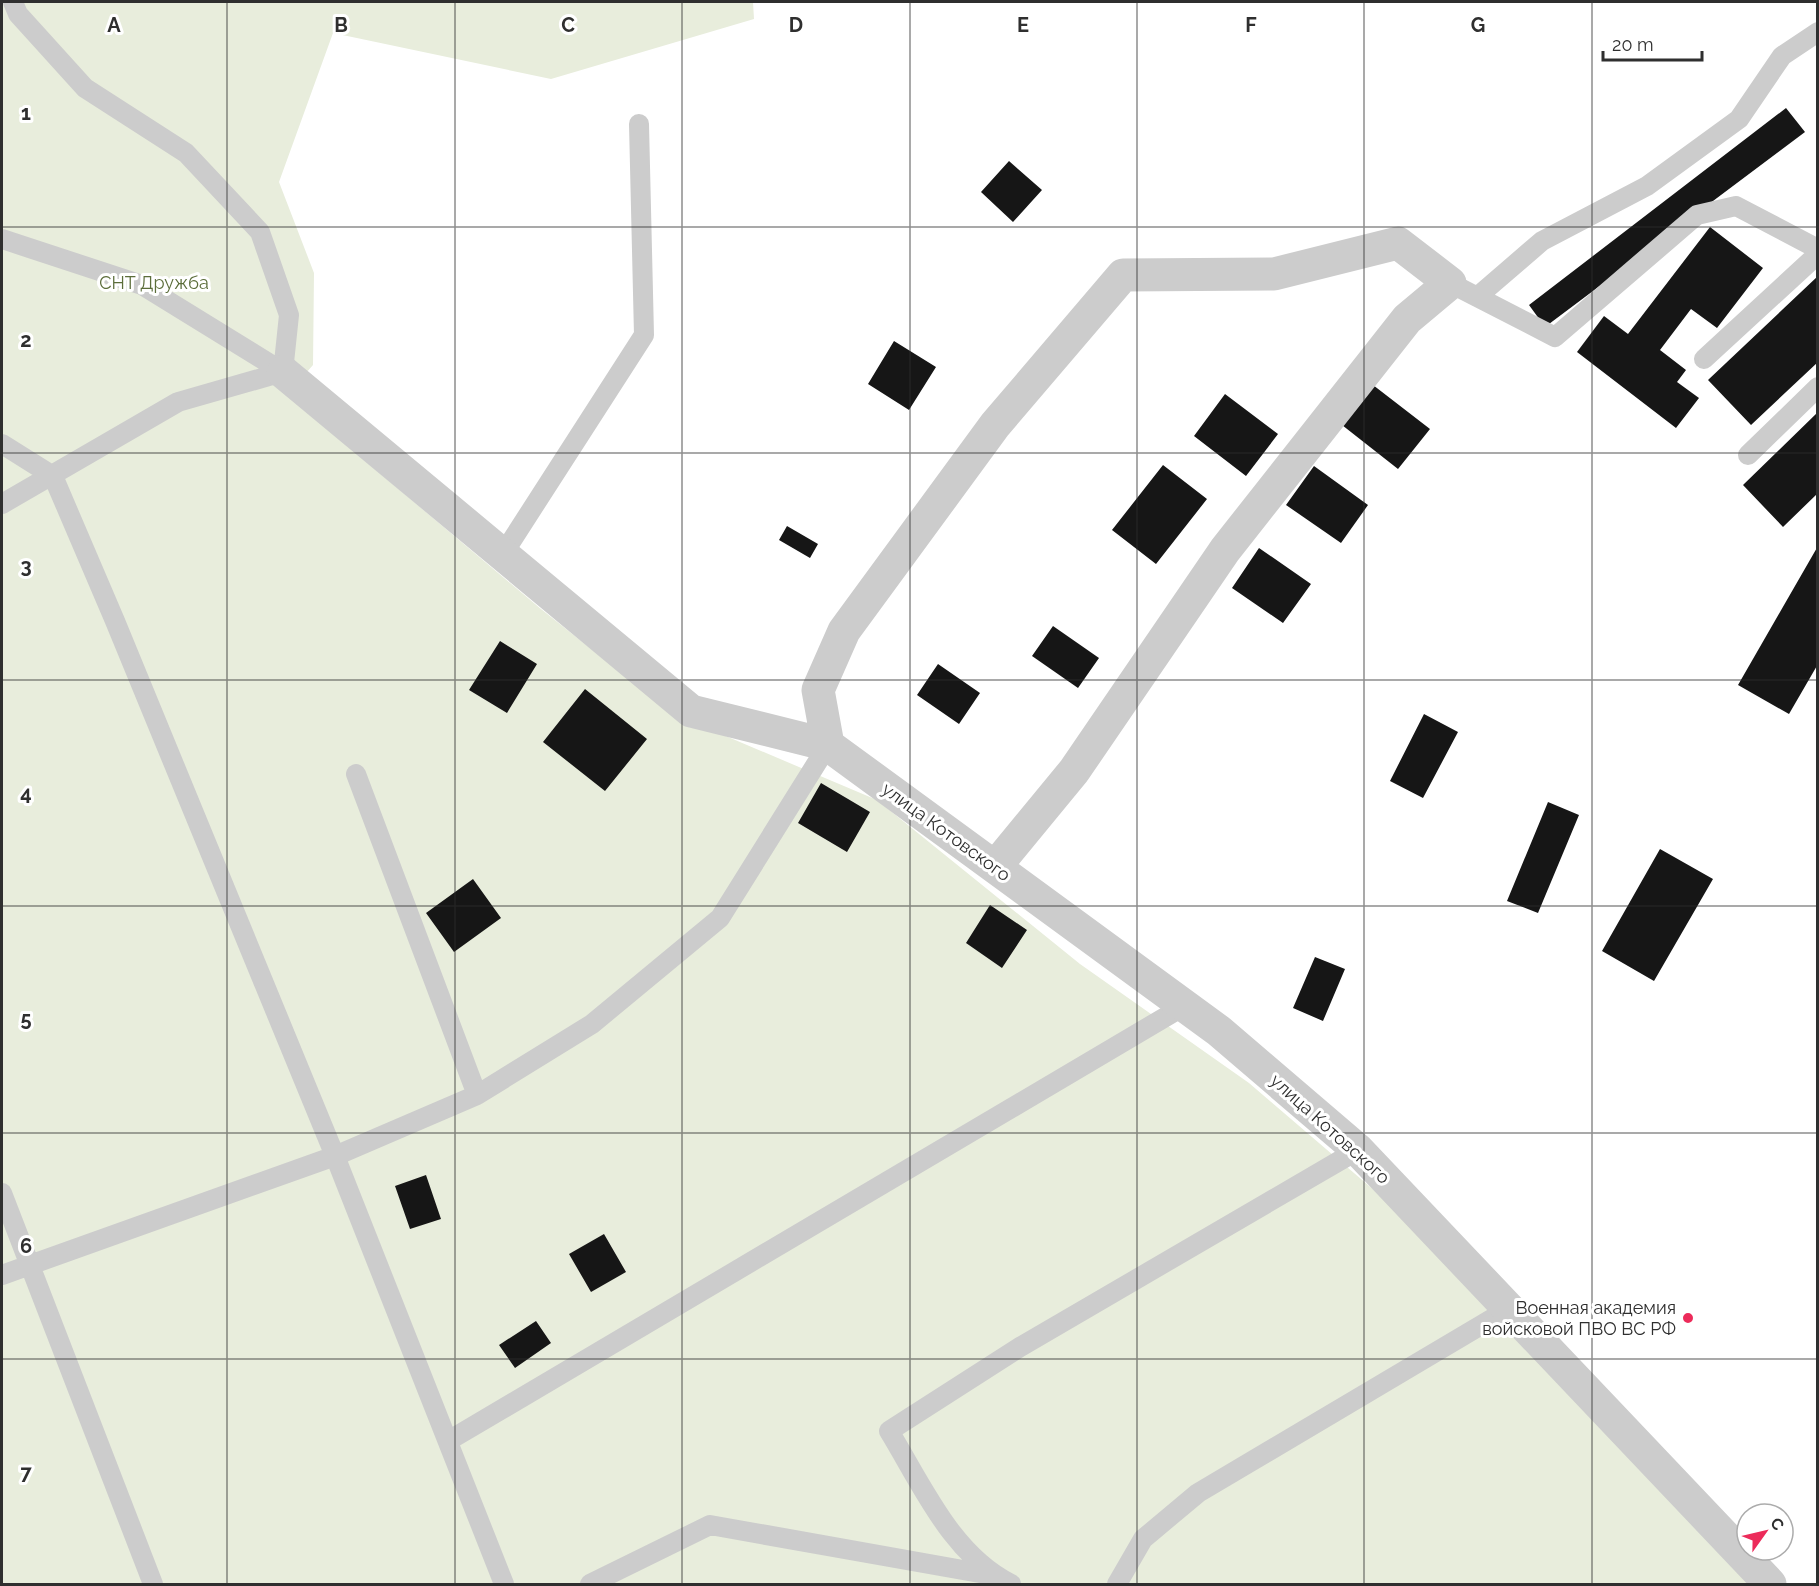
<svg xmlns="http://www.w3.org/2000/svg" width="1819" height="1586" viewBox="0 0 1819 1586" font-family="Raleway,sans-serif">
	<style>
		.green { fill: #e8eddc }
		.building { fill: #161616 }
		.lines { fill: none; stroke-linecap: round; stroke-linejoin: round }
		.service { stroke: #ccc; stroke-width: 20 }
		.minor { stroke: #ccc; stroke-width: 33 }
		.grid { fill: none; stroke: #2f2f2f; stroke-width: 1.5; stroke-opacity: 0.55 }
		.poi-dot { fill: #ec2b5a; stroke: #fff; stroke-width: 2 }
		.labels { text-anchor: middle; stroke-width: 6; stroke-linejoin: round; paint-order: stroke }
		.park-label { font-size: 18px; fill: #5b6d3a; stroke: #fff }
		.street-label { font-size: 18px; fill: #2f2f2f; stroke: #fff }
		.poi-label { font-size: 18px; fill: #2f2f2f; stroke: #fff; text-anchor: end }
		.grid-label { font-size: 20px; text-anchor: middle; font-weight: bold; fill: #2f2f2f; stroke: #fff; stroke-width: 6; stroke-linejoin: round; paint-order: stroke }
	</style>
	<rect width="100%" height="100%" fill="#fff"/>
	<path class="green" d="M2,2H753L754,19L551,79L333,33L279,182L314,273L313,365L287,395L541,609L689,727L721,734L877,800L1080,964L1249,1083L1403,1215L1753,1584H2Z"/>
	<path class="building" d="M1786,108L1805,132L1545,327L1529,305Z
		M1009,161L1042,190L1013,222L981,192Z
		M1710,227L1763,268L1717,328L1691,309L1660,350L1686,370L1677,382L1699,398L1676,428L1577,352L1604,316L1628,334Z
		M1818,276V362L1751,425L1708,380Z
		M894,341L936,367L909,410L868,384Z
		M1373,385L1430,429L1398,469L1342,425Z
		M1225,394L1278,434L1246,476L1194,436Z
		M1818,412V493L1783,527L1743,485Z
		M1163,465L1207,499L1156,564L1112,530Z
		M1314,466L1368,505L1341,543L1286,505Z
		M787,526L818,544L810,558L779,540Z
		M1818,546V664L1789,714L1738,685Z
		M1259,548L1311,584L1283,623L1232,588Z
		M1053,626L1099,658L1078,688L1032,656Z
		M500,641L537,664L507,713L469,690Z
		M938,664L980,693L959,724L917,695Z
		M585,689L647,739L605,791L543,742Z
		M1424,714L1458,732L1423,798L1390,781Z
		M821,783L870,812L847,852L798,823Z
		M1548,802L1579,815L1538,913L1507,901Z
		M1660,849L1713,879L1654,981L1602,951Z
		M473,879L501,918L454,952L426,913Z
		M990,905L1027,930L1002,968L966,943Z
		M1315,957L1345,969L1323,1021L1293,1008Z
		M426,1175L441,1219L410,1229L395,1186Z
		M604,1234L626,1272L591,1292L569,1254Z
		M536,1321L551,1343L515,1368L499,1345Z"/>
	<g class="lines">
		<path class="service" d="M13,2L18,14L85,88L186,153L260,232L289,315L283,372
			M2,239L142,285L283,372
			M1450,283L1555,337L1697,215L1736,206L1818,249
			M1477,297L1542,241L1647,186L1739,119L1782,56L1818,32
			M1704,359L1818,254
			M2,444L53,476L115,621L335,1156L504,1584
			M1748,455L1818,387
			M2,504L178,402L283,372
			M503,554L644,335L639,124
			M356,774L477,1095
			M2,1193L153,1584
			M2,1275L335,1156L477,1095L592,1024L720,918L828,745
			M448,1441L1184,1006
			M590,1584L710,1525L991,1575
			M1011,1584C952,1555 922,1485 889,1431L1020,1347L1358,1150
			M1117,1584L1143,1539L1198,1493L1510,1308"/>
		<path class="minor" d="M283,372L691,711L828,745L1219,1031L1358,1150L1770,1584
			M828,745L818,690L844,631L995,425L1123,275L1274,274L1398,243L1450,283L1407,319L1225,550L1074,771L995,867"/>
	</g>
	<path class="grid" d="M227,2V1584M455,2V1584M682,2V1584M910,2V1584M1137,2V1584M1364,2V1584M1592,2V1584M2,227H1818M2,453H1818M2,680H1818M2,906H1818M2,1133H1818M2,1359H1818"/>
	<circle class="poi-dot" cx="1688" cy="1318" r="6"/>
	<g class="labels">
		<g class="park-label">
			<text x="154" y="289">СНТ Дружба</text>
		</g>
		<g class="street-label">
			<text transform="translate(946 832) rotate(36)" y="6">улица Котовского</text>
			<text transform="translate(1330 1129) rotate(42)" y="6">улица Котовского</text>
		</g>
		<g class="poi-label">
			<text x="1676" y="1314">Военная академия<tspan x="1676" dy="21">войсковой ПВО ВС РФ</tspan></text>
		</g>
	</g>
	<g class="grid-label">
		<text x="114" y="32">A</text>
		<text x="341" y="32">B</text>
		<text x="568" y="32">C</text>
		<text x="796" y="32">D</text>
		<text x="1023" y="32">E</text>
		<text x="1251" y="32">F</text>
		<text x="1478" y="32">G</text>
		<text x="26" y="120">1</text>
		<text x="26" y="347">2</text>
		<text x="26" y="573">3</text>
		<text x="26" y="800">4</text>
		<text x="26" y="1026">5</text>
		<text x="26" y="1253">6</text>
		<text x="26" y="1480">7</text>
	</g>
	<rect width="1819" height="1586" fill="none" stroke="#2f2f2f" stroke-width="6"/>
	<g transform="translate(1765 1532) rotate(56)"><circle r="28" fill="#ffffff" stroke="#acacac" stroke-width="1.5"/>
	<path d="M0-4.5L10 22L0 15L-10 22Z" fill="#ec2b5a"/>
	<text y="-9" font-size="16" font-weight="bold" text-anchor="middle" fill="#2f2f2f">С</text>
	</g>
	<path d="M1603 51v9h99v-9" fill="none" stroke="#2f2f2f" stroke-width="3"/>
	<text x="1612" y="51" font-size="18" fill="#2f2f2f" stroke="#ffffff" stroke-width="4.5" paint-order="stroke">20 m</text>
</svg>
